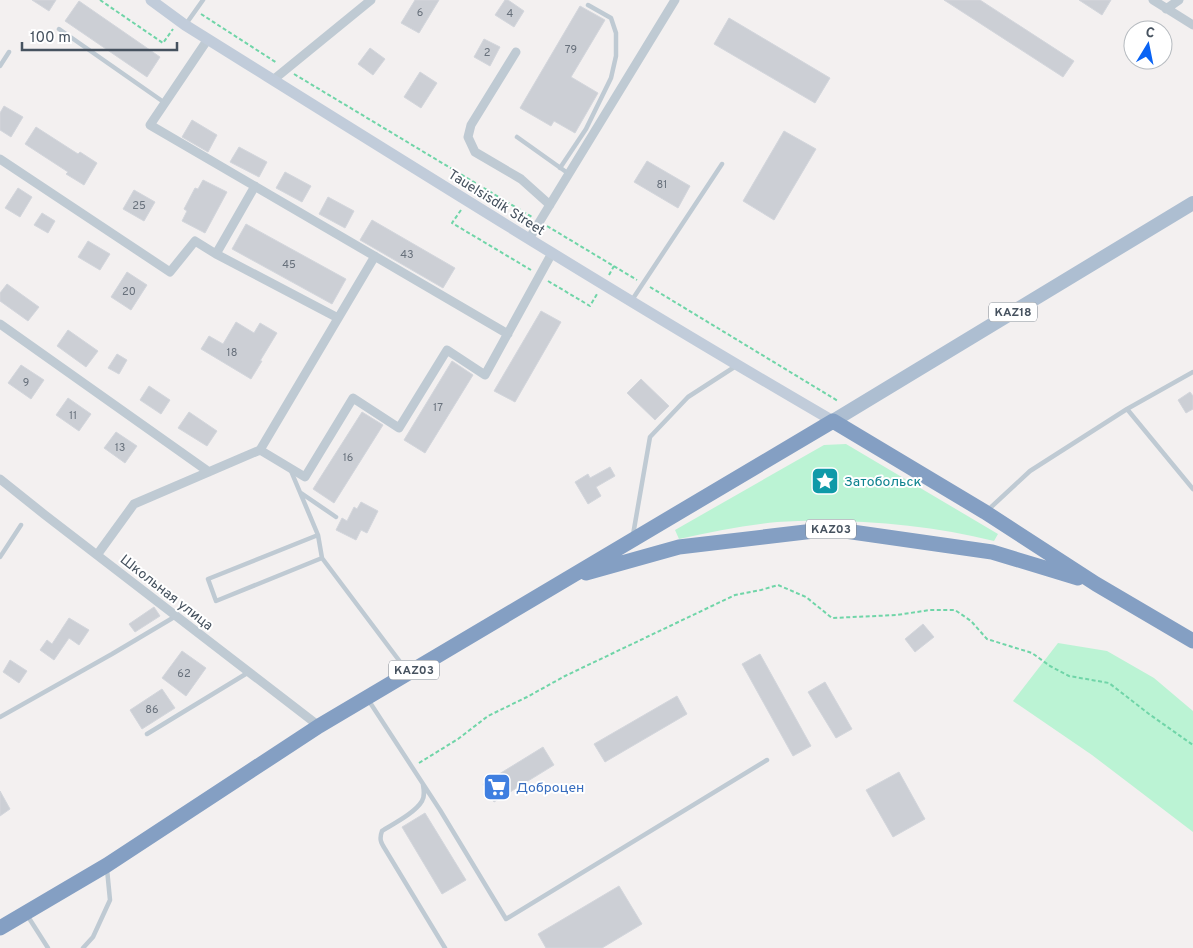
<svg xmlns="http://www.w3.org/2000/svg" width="1193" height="948" viewBox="0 0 1193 948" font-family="Overpass,sans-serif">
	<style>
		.green { fill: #bbf3d4 }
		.building { fill: #cccfd5; stroke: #d3d6dc }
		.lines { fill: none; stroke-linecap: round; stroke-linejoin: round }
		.path { stroke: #70d5a8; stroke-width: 2; stroke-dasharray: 4 2.5; stroke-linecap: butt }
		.lane { stroke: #bfcad3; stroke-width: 4.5 }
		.street { stroke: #bfcad3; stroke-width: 9 }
		.secondary { stroke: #c1ccda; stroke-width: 11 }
		.primary { stroke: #adbed1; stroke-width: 14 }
		.highway { stroke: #849fc3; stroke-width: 15 }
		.labels { text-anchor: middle; stroke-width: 4; stroke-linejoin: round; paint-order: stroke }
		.number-label { font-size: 11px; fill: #68717c }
		.shield { fill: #fff; stroke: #7e868f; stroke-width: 1 }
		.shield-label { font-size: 12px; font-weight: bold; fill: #46525f }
		.street-label { font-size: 14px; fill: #46525f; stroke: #fff }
		.culture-label { font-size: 14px; fill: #0d838f; stroke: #fff; text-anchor: start }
		.shop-label { font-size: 14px; fill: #366cbe; stroke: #fff; text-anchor: start }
	</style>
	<rect width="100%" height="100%" fill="#f3f0f0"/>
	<path class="green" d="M846,444L998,534L994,541C926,524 847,518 777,522C744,525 711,532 679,539L675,530L824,445Z
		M1058,643L1107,651L1154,678L1193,711V832L1092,755L1013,701Z"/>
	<path class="building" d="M32,0H56L49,11Z
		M415,0H439L419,33L401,23Z
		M505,0H508L524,11L514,27L495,15Z
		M944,0H980L1074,61L1063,77Z
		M1079,0H1111L1102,15Z
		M79,1L160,57L147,77L65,21Z
		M580,6L605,20L571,77L598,93L575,133L554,121L551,126L520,108Z
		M729,18L830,78L815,103L714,44Z
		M484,39L500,47L490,66L474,57Z
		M370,48L385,59L373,75L358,64Z
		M420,72L437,83L421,108L404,97Z
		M4,106L23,117L11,137L0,130V113Z
		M192,120L217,135L208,152L182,137Z
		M36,127L78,154L80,152L97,163L84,185L66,174L68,172L25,144Z
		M784,131L816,149L774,220L743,201Z
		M239,147L267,162L259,177L230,162Z
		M647,161L690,186L678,208L634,182Z
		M285,172L311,186L302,202L276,188Z
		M203,180L227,192L205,233L182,221L187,211L184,209L195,188L198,189Z
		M18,188L32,197L20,217L5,208Z
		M134,190L155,202L144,221L123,209Z
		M328,197L354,211L345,228L319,214Z
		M42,213L55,221L48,233L34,225Z
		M372,220L455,268L443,288L360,240Z
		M246,224L346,279L332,304L232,249Z
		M88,241L110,254L100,270L78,257Z
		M127,272L147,285L131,310L111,297Z
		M7,284L39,307L28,321L0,301V293Z
		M541,311L561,322L515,402L494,391Z
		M236,322L254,333L260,323L277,333L260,361H262L251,379L201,349L209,336L223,344Z
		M68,330L98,351L86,367L57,346Z
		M117,354L127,360L119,374L108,368Z
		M452,361L473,375L425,453L404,440Z
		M21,365L44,380L31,399L8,383Z
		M641,379L669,406L655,420L627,393Z
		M149,386L170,400L161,414L140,400Z
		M1190,392L1193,396V409L1186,413L1178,400Z
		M68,398L91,414L79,431L56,415Z
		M189,412L217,431L207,446L178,428Z
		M362,412L383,425L334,503L313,489Z
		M116,432L137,446L125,463L104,448Z
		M610,467L615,476L596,487L601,496L588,504L575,482L588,474L590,478Z
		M361,502L378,511L367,533L361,530L356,540L336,530L342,518L347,521L354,507L357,509Z
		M154,607L160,616L135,632L129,624Z
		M69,618L89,630L79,645L69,638L54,660L40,650L47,640L52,644Z
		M923,624L934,637L915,652L905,639Z
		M182,651L206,668L186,696L162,678Z
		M760,654L811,746L793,756L742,664Z
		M10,660L27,671L19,683L3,672Z
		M825,682L852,729L836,738L808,692Z
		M162,689L175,708L142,729L130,710Z
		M677,696L687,714L605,762L594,744Z
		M543,747L554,765L494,802L483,784Z
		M899,772L925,819L893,837L866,790Z
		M0,791L10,809L0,816Z
		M425,813L466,880L442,894L402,827Z
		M619,886L642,924L602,948H546L538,934Z"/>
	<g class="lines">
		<path class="path" d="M100,0L163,43L173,29
			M201,14L277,63
			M294,74L532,217
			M461,210L452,223L531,270
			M547,226L637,280
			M609,275L614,266
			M548,281L590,306L597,294
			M650,287L838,401
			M419,763L458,739L488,716L527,697L565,676L735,595L761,590L778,585L806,597L832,618L897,615L930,610H955L971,621L987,639L1032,653L1050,666L1069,676L1109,683L1149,714L1193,745"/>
		<path class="lane" d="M186,24L203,0
			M59,29L165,103
			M0,66L9,52
			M517,137L569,174
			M560,168L586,129L611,78L616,56V33L611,18L588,5
			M632,300L722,164
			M1127,409L1193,489
			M291,471L318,535L322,558L407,671
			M301,493L336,517
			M988,510L1030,471L1127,409L1193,372
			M318,535L208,579L216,601L322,558
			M633,535L650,437L688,397L736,366
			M0,557L21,525
			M369,701L440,810L506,919L767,760
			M0,717L112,654L176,616
			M147,734L249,672
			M423,785C424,791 425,796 422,801C415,813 393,824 382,831C379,839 381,843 385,849L445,948
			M27,915L48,948
			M83,948L93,937L110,900L107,869"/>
		<path class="street" d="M1153,0L1193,25
			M1166,9L1179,0
			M208,39L150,125L508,334
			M516,52L471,125L468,137L475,152L521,179L550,205
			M273,80L371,0
			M0,159L170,272L195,241L216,254L338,318
			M529,239L675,0
			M216,254L255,186
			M0,324L209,472
			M260,450L305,477L353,398L399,428L447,350L485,375L552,253
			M0,479L45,515L319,726
			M97,555L134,504L260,450L375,256"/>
		<path class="secondary" d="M151,0L185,25C400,159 614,294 833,421"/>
		<path class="primary" d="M833,421L1193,203"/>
		<path class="highway" d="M586,573L679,547L831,529L992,552L1078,578
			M0,928L107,865L319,726L833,421L985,512L1096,584L1193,641"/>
	</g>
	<defs>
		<g id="sight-square" transform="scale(1.4375)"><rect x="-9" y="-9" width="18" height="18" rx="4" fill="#0f9aa8" stroke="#fff"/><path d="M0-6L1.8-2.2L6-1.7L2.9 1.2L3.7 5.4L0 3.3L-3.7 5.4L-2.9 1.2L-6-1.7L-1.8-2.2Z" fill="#fff"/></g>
		<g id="supermarket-square" transform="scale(1.4375)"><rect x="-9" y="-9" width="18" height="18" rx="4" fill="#3f7fe0" stroke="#fff"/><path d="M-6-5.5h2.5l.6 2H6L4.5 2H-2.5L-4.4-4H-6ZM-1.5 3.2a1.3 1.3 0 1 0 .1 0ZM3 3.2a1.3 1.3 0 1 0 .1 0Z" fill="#fff"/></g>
	</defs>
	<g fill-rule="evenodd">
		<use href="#sight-square" x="825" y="481"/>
		<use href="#supermarket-square" x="497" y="787"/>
	</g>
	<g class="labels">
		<g class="number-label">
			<text x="420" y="16">6</text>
			<text x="510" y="17">4</text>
			<text x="571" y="53">79</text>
			<text x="487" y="56">2</text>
			<text x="662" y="188">81</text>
			<text x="139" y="209">25</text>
			<text x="407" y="258">43</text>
			<text x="289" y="268">45</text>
			<text x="129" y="295">20</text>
			<text x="232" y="356">18</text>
			<text x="26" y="386">9</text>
			<text x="438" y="411">17</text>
			<text x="73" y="419">11</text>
			<text x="120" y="451">13</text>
			<text x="348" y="461">16</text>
			<text x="184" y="677">62</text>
			<text x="152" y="713">86</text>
		</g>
		<g class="shield">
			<rect x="989" y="302.5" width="48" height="19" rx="4"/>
			<rect x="806" y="519.5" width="50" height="19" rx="4"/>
			<rect x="389" y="660.5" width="50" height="19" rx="4"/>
		</g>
		<g class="shield-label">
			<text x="1013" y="316">KAZ18</text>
			<text x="831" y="533">KАZ03</text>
			<text x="414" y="674">KАZ03</text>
		</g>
		<g class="street-label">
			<text transform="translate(497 202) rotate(32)" y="5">Tauelsisdik Street</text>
			<text transform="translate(167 592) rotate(38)" y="5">Школьная улица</text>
		</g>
		<g class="culture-label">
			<text x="844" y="486">Затобольск</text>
		</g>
		<g class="shop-label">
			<text x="516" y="792">Доброцен</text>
		</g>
	</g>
	<g transform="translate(1148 45) rotate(10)"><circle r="24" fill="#ffffff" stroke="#b5babf"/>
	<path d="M0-4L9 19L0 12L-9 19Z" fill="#0963f4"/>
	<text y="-8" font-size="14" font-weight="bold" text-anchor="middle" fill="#46525f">С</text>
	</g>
	<path d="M22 42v8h155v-8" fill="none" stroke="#46525f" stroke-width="2.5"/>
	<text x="30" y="42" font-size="15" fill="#46525f" stroke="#ffffff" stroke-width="4" paint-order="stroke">100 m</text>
</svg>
